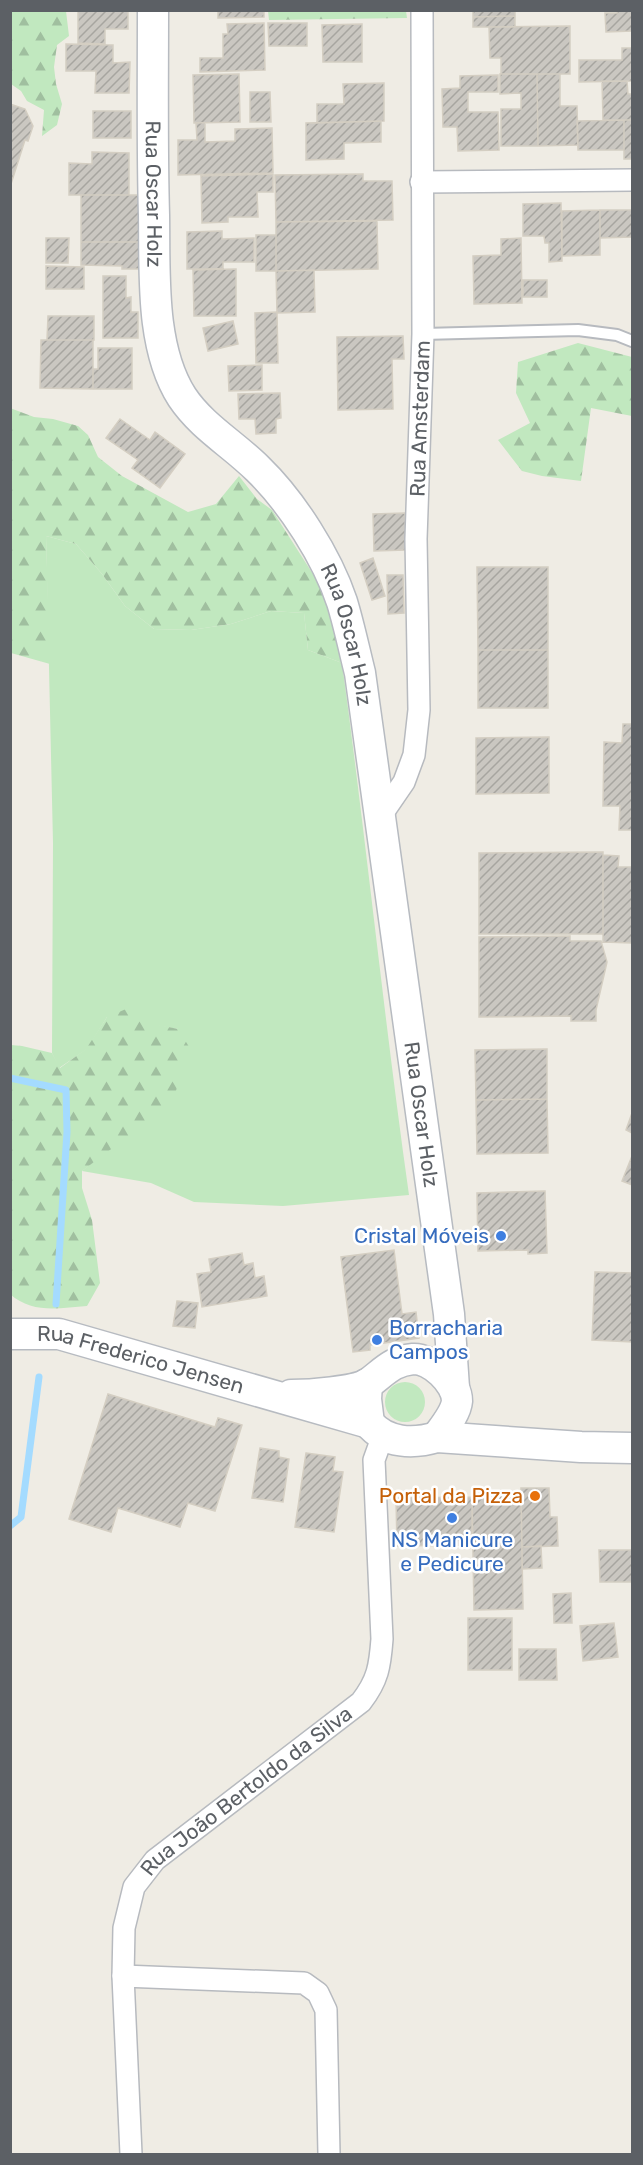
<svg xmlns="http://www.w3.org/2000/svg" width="643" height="2165" viewBox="0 0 643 2165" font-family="Rubik,sans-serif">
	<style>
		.green { fill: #c1e8bf }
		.forest { fill: url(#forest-firs) }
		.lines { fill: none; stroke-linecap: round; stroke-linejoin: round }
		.stream { stroke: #a4dbff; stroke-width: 7 }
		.building { fill: url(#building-hatch); stroke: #d4cec2; stroke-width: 1.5 }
		.lane-casing { stroke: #b7babf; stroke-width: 14 }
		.street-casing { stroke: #b7babf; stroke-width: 24 }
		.secondary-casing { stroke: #b7bbc1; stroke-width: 33 }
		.lane { stroke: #fff; stroke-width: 10 }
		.street { stroke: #fff; stroke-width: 21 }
		.secondary { stroke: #fff; stroke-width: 30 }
		.shop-dot { fill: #3f7fe0; stroke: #fff; stroke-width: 2 }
		.food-dot { fill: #e8710a; stroke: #fff; stroke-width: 2 }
		.labels { text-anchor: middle; stroke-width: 5; stroke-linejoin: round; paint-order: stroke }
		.street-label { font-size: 21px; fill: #5c6065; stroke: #fff }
		.shop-label { font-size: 21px; fill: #366cbe; stroke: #fff; text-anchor: end }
		.food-label { font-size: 21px; fill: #c56008; stroke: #fff; text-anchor: end }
	</style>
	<defs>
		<pattern id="forest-firs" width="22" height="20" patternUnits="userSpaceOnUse" patternTransform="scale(1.5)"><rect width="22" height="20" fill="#c1e8bf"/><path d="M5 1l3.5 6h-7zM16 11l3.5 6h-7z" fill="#a0bf9f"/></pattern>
		<pattern id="building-hatch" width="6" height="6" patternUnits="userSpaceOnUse" patternTransform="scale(1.5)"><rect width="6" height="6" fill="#cac7c1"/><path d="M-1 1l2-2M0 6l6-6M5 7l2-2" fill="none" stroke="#a7a5a0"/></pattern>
	</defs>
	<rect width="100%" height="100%" fill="#efece4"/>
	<path class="green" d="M46,536L76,544L102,574L125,606L154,629L191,630L231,624L271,611L304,613L308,650L342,663C366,840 384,1018 409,1195L283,1206L194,1202L151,1183L82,1171L110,1148L178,1029L107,1017L87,1049L59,1068L52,1053L53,843Z
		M385 1402a20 20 0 1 1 40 0a20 20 0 1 1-40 0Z"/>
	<path class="forest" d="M10,11H66L69,36L57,45L54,67L56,84L62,104L57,125L42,136L44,110L27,101L21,91L11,84Z
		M268,11H406L407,18L269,20Z
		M578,343L632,357V416L591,408L581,481L542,476L522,471L498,440L530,423L516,393L518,362Z
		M10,408L34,417L53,419L78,426L88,435L98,457L122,476L188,512L216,504L239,476L257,499L272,510L311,571L324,587L340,641L342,663L308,650L304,613L271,611L231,624L191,630L154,629L125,606L102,574L76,544L46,536L50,664L11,653Z
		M138,1004L154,1024L178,1029L191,1050L171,1104L82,1171V1188L92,1220L100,1283L87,1306C59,1308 32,1314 10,1294L11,1045L22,1046L52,1053L60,1068L86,1049L107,1017Z"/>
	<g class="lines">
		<path class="stream" d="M10,1078L66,1090L67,1132L56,1304
			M10,1526L21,1517L39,1377"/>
	</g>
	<path class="building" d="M78,10H128V29H105V44L78,43Z
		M218,10H264V17L218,18Z
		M473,10H515V16L473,17Z
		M617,10H632V31L606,32L605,13H617Z
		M515,16V27H473V17Z
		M264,23L265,70L200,72V58H223V34H228L227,24Z
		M268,23H307V46H269Z
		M362,24V62H323L322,25Z
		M570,26V74H501V58H490L489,27Z
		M66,44L113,45V63L130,62L129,93H95L96,71H66Z
		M622,48H632V81L579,82V60H622Z
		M239,74L240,122L194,123L193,75Z
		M500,74H537L538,146H501V109H521V93L500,94Z
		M537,74H560V106H577L578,145L538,146Z
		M498,75V92H468V112H498L499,150L458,151L457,127H443L442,89L460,88V76Z
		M602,81H627L628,94H632V120H603Z
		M384,83V121L317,123V104H344L343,84Z
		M250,92H270L271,122H250Z
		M10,104L25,109L33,126L28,141L25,140L10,187Z
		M93,111H131V138H93Z
		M624,120H632V159H624Z
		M624,120V150H578L577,121Z
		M381,121V142L344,143V159L306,160V123Z
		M196,123H205V142L235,141V129L272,128L273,173L178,175V140H197Z
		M92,152L129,153V195H69V163L92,164Z
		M273,174V192H257L258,217H228V222L202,223L201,176Z
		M363,174V181H392L393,220L276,222L275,175Z
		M81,195H139V242H81Z
		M561,203L562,261L549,262V243H545L544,236H523V204Z
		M600,210H632V237L600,238Z
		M600,210V255L562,256V211Z
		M377,221L378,269L276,271V222Z
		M222,231V239L254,238V262H223V269H187V232Z
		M256,235H276V271H256Z
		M46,238H69L68,263H46Z
		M521,238L522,303L474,304L473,256L501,255V239Z
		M81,242H139V269H122V266L81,265Z
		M46,266L84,267V289H46Z
		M236,269V316H194L193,270Z
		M314,270L315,312L277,313L276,271Z
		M103,276H126V298L131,297V312H138V338H103Z
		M523,280H547V297H523Z
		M277,312L278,363H256L255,313Z
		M48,316H94V340H47Z
		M233,321L238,344L208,351L203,328Z
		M403,336L404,359H392L393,409L338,410L337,337Z
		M41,340H93V389L40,388Z
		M98,348H132V389H93V369H98Z
		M262,365V390L229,391L228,366Z
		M280,393L281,418L276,419V433L256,434L255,419H239L238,394Z
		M120,419L150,440L155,432L185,454L160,488L132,468L138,460L106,438Z
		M405,513L406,550L374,551L373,514Z
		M373,558L385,596L372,600L360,563Z
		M477,567H548V650H478Z
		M387,575H403L404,613L388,614Z
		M478,650H548V708H478Z
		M623,724H632V830H619L620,806H603L604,742L622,743Z
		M549,737V793L476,794V738Z
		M603,852V934H479V853Z
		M603,855L619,856L618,867H632V943L603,942Z
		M570,936V941H601L607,962L596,1010V1021H571V1016L479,1017V937Z
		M547,1049V1099L476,1100L475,1050Z
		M547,1099L548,1153L477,1154L476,1100Z
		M632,1113V1133L626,1130Z
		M632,1156V1185L622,1181Z
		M545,1191L547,1253L528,1254V1250L478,1251L477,1193Z
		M394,1250L402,1314L416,1312L419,1338L370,1345V1350L353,1352L341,1257Z
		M242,1253L244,1265L253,1263L255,1278L264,1276L267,1296L202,1307L197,1274L211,1272L209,1259Z
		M595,1272L632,1273V1342L592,1340Z
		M177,1301L198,1303L195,1328L173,1326Z
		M108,1394L215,1427L218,1418L242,1425L215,1511L188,1503L180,1527L118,1508L111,1532L69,1519Z
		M260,1448L279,1451V1457L289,1459L283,1502L252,1498Z
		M306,1453L335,1457L333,1471L343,1472L334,1532L295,1527Z
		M521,1488H549L550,1517H557L558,1546L522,1547Z
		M521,1496L523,1609L474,1610L472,1497Z
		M472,1497V1545L397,1546L396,1498Z
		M541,1546L542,1568L522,1569V1547Z
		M599,1550H632V1582H600Z
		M571,1593L572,1623H554L553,1594Z
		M468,1618H512V1670H468Z
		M614,1623L618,1657L583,1661L580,1626Z
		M519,1649H556L557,1680H519Z"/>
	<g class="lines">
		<g class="lane-casing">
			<path id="lane" d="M423,334L578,330L617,335L632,341"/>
		</g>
		<g class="street-casing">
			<g id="street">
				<path d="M421,182L632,180"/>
				<path id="s1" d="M380,817L404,782L414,755L419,710L416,539L423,334L422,10"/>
				<path d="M123,1976L304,1983L318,1993L326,2010L329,2154"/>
				<path id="s2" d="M131,2154L123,1976L124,1928L134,1887L155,1860L361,1702C378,1680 380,1666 382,1639L374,1460L383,1435"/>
			</g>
		</g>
		<g class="secondary-casing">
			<g id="secondary">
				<path id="s3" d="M153,10C153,79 152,147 154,215C155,272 150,347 182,397C202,427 233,444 258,469C292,502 327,557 342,602C349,625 354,649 360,673L449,1314L454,1388"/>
				<path id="s4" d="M10,1334H59L369,1423"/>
				<path d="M367,1384L366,1399L369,1423C386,1444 414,1444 437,1437L581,1447L632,1448"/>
				<path d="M291,1395C308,1395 355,1392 369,1383C384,1372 392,1361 413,1359C431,1358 457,1382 457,1401C456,1413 444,1427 437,1437"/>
			</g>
		</g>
		<use href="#lane" class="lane"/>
		<use href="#street" class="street"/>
		<use href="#secondary" class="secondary"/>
	</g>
	<g class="shop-dot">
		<circle cx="501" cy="1236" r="6"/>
		<circle cx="377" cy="1340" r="6"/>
		<circle cx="452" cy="1518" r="6"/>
	</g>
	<circle class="food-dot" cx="535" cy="1496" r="6"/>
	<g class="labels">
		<g class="street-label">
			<text dy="7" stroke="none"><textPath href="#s3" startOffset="184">Rua Oscar Holz</textPath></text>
			<text dy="7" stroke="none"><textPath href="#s1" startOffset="408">Rua Amsterdam</textPath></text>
			<text dy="7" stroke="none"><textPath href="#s3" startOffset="688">Rua Oscar Holz</textPath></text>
			<text dy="7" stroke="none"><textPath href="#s3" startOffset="1174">Rua Oscar Holz</textPath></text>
			<text dy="7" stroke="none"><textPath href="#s4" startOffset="134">Rua Frederico Jensen</textPath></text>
			<text dy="7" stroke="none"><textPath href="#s2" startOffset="417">Rua João Bertoldo da Silva</textPath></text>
		</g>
		<g class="shop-label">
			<text x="489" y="1243">Cristal Móveis</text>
			<text x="389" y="1335" text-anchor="start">Borracharia<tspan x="389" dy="24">Campos</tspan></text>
			<text x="452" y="1547" text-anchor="middle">NS Manicure<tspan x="452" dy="24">e Pedicure</tspan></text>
		</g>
		<g class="food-label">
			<text x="523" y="1503">Portal da Pizza</text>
		</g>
	</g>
	<rect width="643" height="2165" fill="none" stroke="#5c6065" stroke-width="24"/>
</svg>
